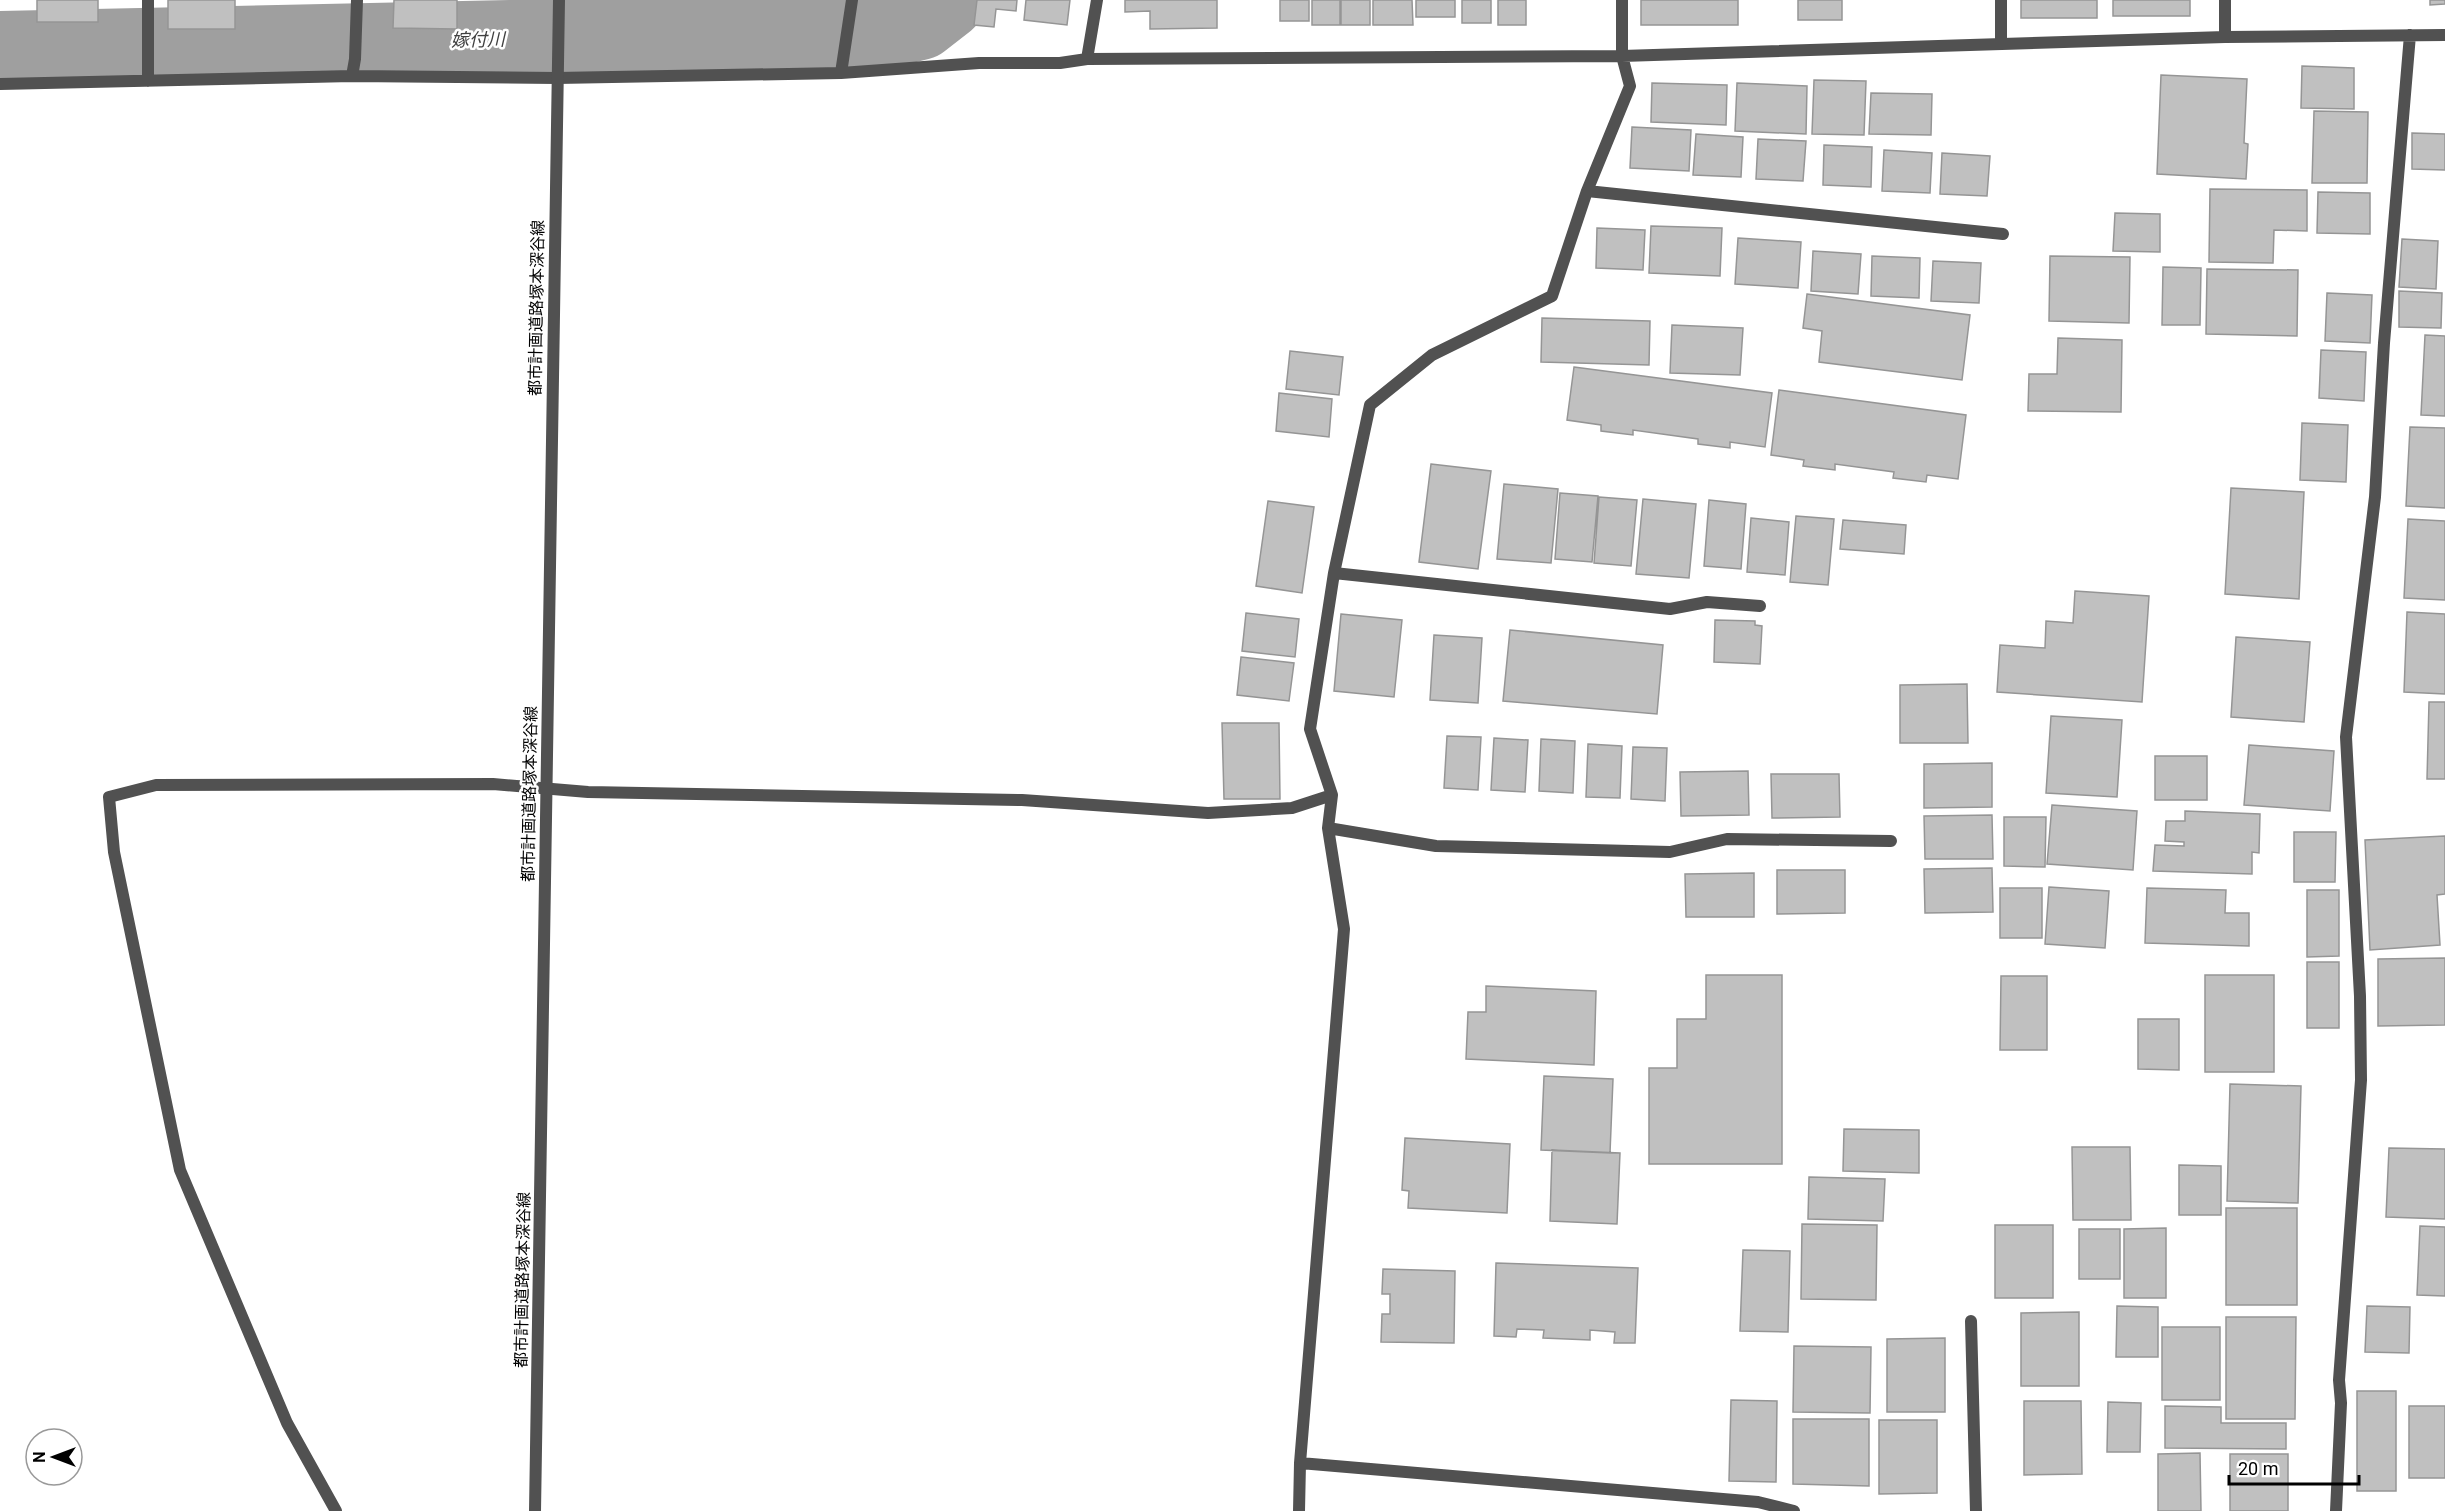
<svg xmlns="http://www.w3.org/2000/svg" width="2445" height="1511" viewBox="0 0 2445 1511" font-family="Roboto,'Noto Sans JP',sans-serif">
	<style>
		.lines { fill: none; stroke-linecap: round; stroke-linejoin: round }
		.river { stroke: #9f9f9f; stroke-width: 78 }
		.building { fill: #c0c0c0; stroke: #959595; stroke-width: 1.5 }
		.minor { stroke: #515151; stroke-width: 12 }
		.tertiary { stroke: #515151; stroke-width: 12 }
		.labels { text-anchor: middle; stroke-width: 5; stroke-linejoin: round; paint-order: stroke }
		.street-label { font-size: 16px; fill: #000; stroke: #fff }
		.water-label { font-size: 18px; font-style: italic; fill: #404040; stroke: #fff }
	</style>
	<rect width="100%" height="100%" fill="#fff"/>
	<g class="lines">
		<path class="river" d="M0,50L880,31L920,21L947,0"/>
	</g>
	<path class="building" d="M37,0H98V22H37Z
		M168,0H235V29H168Z
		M394,0H457V29L393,28Z
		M977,0H1017L1016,11L996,9L994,27L974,25Z
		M1026,0H1070L1067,25L1024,20Z
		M1125,0H1217V28L1150,29V11L1125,12Z
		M1280,0H1309V21H1280Z
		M1312,0H1340V25H1312Z
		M1341,0H1370V25H1341Z
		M1373,0H1412L1413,25H1373Z
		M1416,0H1455V17H1416Z
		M1462,0H1491V23H1462Z
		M1498,0H1526V25H1498Z
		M1641,0H1738V25H1641Z
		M1798,0H1842V20H1798Z
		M2021,0H2097V18H2021Z
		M2113,0H2190V16H2113Z
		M2430,0H2445V4L2430,5Z
		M2302,66L2354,68V109L2301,108Z
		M2161,75L2247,79L2244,143L2248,144L2246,179L2157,174Z
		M1814,80L1866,81L1864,135L1812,134Z
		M1652,83L1727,85L1726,125L1651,122Z
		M1737,83L1807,86L1806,134L1735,131Z
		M1871,93L1932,94L1931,135L1869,134Z
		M2314,111L2368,112L2367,183H2312Z
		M1632,127L1691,130L1689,171L1630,168Z
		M2412,133L2445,134V170L2412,169Z
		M1696,134L1743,137L1741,177L1693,175Z
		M1758,139L1806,141L1803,181L1756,179Z
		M1824,145L1872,147L1871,187L1823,185Z
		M1884,150L1932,153L1930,193L1882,191Z
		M1942,153L1990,156L1987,196L1940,194Z
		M2210,189L2307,190V231L2274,230L2273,263L2209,262Z
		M2318,192L2370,193V234L2317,233Z
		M2115,213L2160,214V252L2113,251Z
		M1651,226L1722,228L1720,276L1649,273Z
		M1597,228L1645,230L1643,270L1596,268Z
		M1738,238L1801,242L1798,288L1735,284Z
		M2402,239L2438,241L2436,289L2399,287Z
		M1813,251L1861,254L1858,294L1811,291Z
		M1872,256L1920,258L1919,298L1871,296Z
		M2050,256L2130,257L2129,323L2049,321Z
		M1933,261L1981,263L1979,303L1931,301Z
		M2163,267L2201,268L2200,325H2162Z
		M2207,269L2298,270L2297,336L2206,334Z
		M2399,291L2442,293L2441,328L2399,327Z
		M2327,293L2372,295L2370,343L2325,341Z
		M1807,294L1970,315L1962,380L1819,362L1822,331L1803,328Z
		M1542,318L1650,321L1649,365L1541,362Z
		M1672,325L1743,328L1740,375L1670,373Z
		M2425,335L2445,336V416L2421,415Z
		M2058,338L2122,340L2121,412L2028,411L2029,374H2057Z
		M2321,350L2366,352L2364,401L2319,398Z
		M1290,351L1343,357L1339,395L1286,389Z
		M1574,367L1772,393L1765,447L1730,442V448L1698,444V439L1633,430V435L1601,431V425L1567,420Z
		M1779,390L1966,415L1958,479L1927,475L1926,482L1893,478L1894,472L1835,464V470L1803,466L1804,460L1771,455Z
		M1279,393L1332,399L1329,437L1276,431Z
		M2302,423L2348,425L2346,482L2300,480Z
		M2410,427L2445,428V508L2406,506Z
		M1431,464L1491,471L1478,569L1419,562Z
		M1504,484L1558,489L1551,563L1497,559Z
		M2231,488L2304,492L2299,599L2225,594Z
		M1560,493L1598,496L1592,562L1555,559Z
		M1599,497L1637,500L1631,566L1594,563Z
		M1643,499L1696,504L1689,578L1636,574Z
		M1709,500L1746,504L1741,569L1704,566Z
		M1268,501L1314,507L1302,593L1256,586Z
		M1796,516L1834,519L1828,585L1790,582Z
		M1751,518L1789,522L1785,575L1747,572Z
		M2408,519L2445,521V600L2404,598Z
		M1843,520L1906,525L1904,554L1840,549Z
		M2075,591L2149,596L2142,702L1997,692L2000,645L2045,648L2046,621L2073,623Z
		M2407,612L2445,614V694L2404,692Z
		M1246,613L1299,619L1295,657L1242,651Z
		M1341,614L1402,620L1394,697L1334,691Z
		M1715,620L1755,621V625L1762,626L1760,664L1714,662Z
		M1510,630L1663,645L1657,714L1503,701Z
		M1434,635L1482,638L1478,703L1430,700Z
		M2236,637L2310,642L2304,722L2231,717Z
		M1241,657L1294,663L1289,701L1237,695Z
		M1967,684L1968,743H1900V685Z
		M2429,702H2445V779H2427Z
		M2051,716L2122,720L2117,797L2046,793Z
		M1222,723H1279L1280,799H1224Z
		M1447,736L1481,737L1478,790L1444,788Z
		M1494,738L1528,740L1525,792L1491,790Z
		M1541,739L1575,741L1573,793L1539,791Z
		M1588,744L1622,746L1620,798L1586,797Z
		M2249,745L2334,751L2330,811L2244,805Z
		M1633,747L1667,748L1665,801L1631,799Z
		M2155,756H2207V800H2155Z
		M1992,763V807L1924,808V764Z
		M1748,771L1749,815L1681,816L1680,772Z
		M1771,774H1839L1840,817L1772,818Z
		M2052,805L2137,811L2133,870L2047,864Z
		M2185,811L2260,814L2259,853L2252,852V874L2153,871L2155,845L2184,846V842L2165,841L2166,821H2185Z
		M1992,815L1993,859H1925L1924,816Z
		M2004,817H2046L2045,867L2004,866Z
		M2294,832H2336L2335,882H2294Z
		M2445,836V894L2437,895L2440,945L2370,950L2365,840Z
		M1992,868L1993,912L1925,913L1924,869Z
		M1777,870H1845V913L1777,914Z
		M1754,873V917H1686L1685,874Z
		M2049,887L2109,891L2105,948L2045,944Z
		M2000,888H2042V938H2000Z
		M2147,888L2226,890L2225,913H2249V946L2145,943Z
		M2307,890H2339V956L2307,957Z
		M2445,958V1025L2378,1026V959Z
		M2307,962H2339V1028H2307Z
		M1706,975H1782V1164H1649V1068H1677V1019H1706Z
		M2205,975H2274V1072H2205Z
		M2001,976H2047V1050H2000Z
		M1486,986L1596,991L1594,1065L1466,1059L1468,1012H1486Z
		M2138,1019H2179V1070L2138,1069Z
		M1544,1076L1613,1079L1610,1153L1541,1150Z
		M2230,1084L2301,1086L2298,1203L2227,1201Z
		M1844,1129L1919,1130V1173L1843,1171Z
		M1405,1138L1510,1144L1507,1213L1408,1208L1409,1191L1402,1190Z
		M2072,1147H2130L2131,1220H2073Z
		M2389,1148L2445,1149V1219L2386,1217Z
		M1552,1150L1620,1153L1617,1224L1550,1221Z
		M2179,1165L2221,1166V1215H2179Z
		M1809,1177L1885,1179L1883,1221L1808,1219Z
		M2226,1208H2297V1305H2226Z
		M1802,1224L1877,1225L1876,1300L1801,1299Z
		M1995,1225H2053V1298H1995Z
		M2420,1226L2445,1227V1296L2417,1295Z
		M2166,1228V1298H2124V1229Z
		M2079,1229H2120V1279H2079Z
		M1743,1250L1790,1251L1788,1332L1740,1331Z
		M1496,1263L1638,1268L1635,1343H1614L1615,1332L1590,1330V1340L1543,1338L1544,1330L1517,1329L1516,1337L1494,1336Z
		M1383,1269L1455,1271L1454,1343L1381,1342L1382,1314H1390V1294H1382Z
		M2117,1306L2158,1307V1357H2116Z
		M2367,1306L2410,1307L2409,1353L2365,1352Z
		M2079,1312V1386H2021V1313Z
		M2226,1317H2296L2295,1419H2226Z
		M2162,1327H2220V1400H2162Z
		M1945,1338V1412H1887V1339Z
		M1794,1346L1871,1347L1870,1413L1793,1412Z
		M2357,1391H2396V1491H2357Z
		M1731,1400L1777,1401L1776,1482L1729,1481Z
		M2024,1401H2081L2082,1474L2024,1475Z
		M2108,1402L2141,1403L2140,1452H2107Z
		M2165,1406L2221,1407V1423H2286V1449L2165,1448Z
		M2409,1406H2445V1478H2409Z
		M1793,1419H1869V1486L1793,1484Z
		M1879,1420H1937V1493L1879,1494Z
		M2200,1453L2201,1511H2158V1454Z
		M2230,1454H2288V1511H2230Z"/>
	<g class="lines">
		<path class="minor" d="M2225,0V37
			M2001,44V0
			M1087,59L1097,0
			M841,73L852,0
			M352,76L355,59L357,0
			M148,81V0
			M0,84L352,76L557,78L841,73L979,63H1060L1087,59L1622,56L2225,37L2445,35
			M1587,191L2003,234
			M1334,573L1670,609L1707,602L1760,606
			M1328,828L1436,846L1670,852L1727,839L1891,841
			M1971,1321L1976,1511
			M1300,1463L1758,1502L1794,1511
			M336,1511L287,1423L180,1170L114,852L109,797L156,785L493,784L588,792L1022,800L1208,813L1292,808L1332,795
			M1299,1511L1300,1463L1344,929L1328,828L1332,795L1310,729L1334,573L1370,405L1432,355L1552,296L1587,191L1630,86L1622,56V0
			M2336,1511L2341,1403L2339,1380L2361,1080L2360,996L2346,737L2375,497L2384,343L2410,35"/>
		<path class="tertiary" d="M535,1511L559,0"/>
	</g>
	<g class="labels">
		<g class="street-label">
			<text transform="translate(536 308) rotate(-89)" y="6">都市計画道路塚本深谷線</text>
			<text transform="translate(529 794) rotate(-89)" y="6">都市計画道路塚本深谷線</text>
			<text transform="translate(522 1280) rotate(-89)" y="6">都市計画道路塚本深谷線</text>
		</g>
		<g class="water-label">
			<text transform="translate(478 40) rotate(-1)" y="6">嫁付川</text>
		</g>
	</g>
	<g transform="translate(54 1457) rotate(270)"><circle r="28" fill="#ffffff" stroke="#999999" stroke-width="1.5"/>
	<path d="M0-4.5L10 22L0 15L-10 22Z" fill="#000000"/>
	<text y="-9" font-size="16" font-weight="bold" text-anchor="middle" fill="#000000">N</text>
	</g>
	<path d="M2229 1475v9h130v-9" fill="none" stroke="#000000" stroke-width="3"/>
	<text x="2238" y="1475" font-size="18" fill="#000000" stroke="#ffffff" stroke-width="4.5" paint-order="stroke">20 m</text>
</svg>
